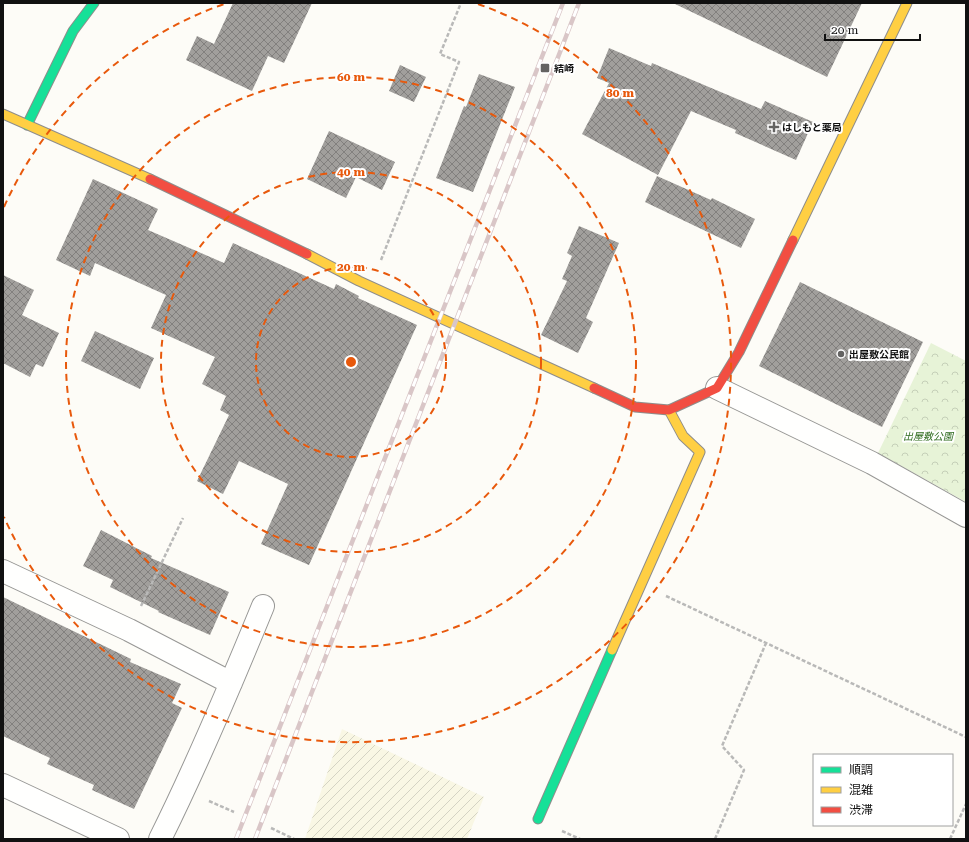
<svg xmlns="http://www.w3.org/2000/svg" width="969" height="842" viewBox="0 0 969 842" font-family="'Roboto Serif','Noto Sans JP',serif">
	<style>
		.farmland { fill: url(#farmland-furrows) }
		.park { fill: url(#park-crowns) }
		.building { fill: url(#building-cross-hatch) }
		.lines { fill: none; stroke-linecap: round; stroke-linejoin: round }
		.street-casing { stroke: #979795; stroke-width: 24 }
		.fast-casing { stroke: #8e8d8b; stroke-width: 11 }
		.slow-casing { stroke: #8e8d8b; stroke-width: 11 }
		.jam-casing { stroke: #8e8d8b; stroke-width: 11 }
		.path { stroke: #b9b9b8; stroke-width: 2.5; stroke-dasharray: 4 2; stroke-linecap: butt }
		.street { stroke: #fffffe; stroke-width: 22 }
		.fast { stroke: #16e098; stroke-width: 9 }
		.slow { stroke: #ffcf43; stroke-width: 9 }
		.jam { stroke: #f24e42; stroke-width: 9 }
		.rail-casing { stroke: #d9c6c7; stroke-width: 4.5 }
		.rail { stroke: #fff; stroke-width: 3; stroke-dasharray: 9; stroke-linecap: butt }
		.ring { fill: none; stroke: #e8590c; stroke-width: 2; stroke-dasharray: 7 5 }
		.poi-dot { fill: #646362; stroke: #fff; stroke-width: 1.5 }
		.labels { text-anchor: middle; stroke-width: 4; stroke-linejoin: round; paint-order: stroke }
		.poi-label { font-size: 10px; font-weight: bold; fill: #111; stroke: #fff; text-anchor: start }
		.park-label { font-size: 10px; font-style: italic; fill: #2f6b1f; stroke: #fff }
		.centre { fill: #e8590c; stroke: #fff; stroke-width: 2 }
		.ring-label { font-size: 12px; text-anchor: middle; font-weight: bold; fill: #e8590c; stroke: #fff; stroke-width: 4; stroke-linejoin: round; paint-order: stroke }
	</style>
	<defs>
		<pattern id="farmland-furrows" width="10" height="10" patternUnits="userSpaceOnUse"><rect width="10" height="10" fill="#f9f7e4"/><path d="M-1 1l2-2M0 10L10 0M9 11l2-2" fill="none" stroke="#d4d3c3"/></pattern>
		<pattern id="park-crowns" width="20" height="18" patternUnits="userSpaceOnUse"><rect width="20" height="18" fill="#e7f3d7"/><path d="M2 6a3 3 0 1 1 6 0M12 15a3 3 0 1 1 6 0" fill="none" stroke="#c5cfb8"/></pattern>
		<pattern id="building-cross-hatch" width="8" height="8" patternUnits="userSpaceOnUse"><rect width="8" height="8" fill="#a19f9c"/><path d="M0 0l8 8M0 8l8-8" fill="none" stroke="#82807e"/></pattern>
	</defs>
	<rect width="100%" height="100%" fill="#fdfcf7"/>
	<path class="farmland" d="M342,729L484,797L467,839H305Z"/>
	<path class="park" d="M931,343L966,361V502L878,453Z"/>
	<path class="building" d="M233,3H312L284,63L268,56L252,91L186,60L197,36L214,44Z
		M673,3H862L827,77Z
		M609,48L651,66L652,63L761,109L765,101L813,122L796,160L735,133L736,130L691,111L658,175L582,134L609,83L597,78Z
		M400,65L426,77L414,102L389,91Z
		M479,74L515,87L473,192L436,178L464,106L466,107Z
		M329,131L395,162L382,190L356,177L346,198L307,179Z
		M657,176L711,200L712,198L755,219L741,248L645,202Z
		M93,179L158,209L148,230L224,263L233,243L334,289L336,284L359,296L358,298L417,325L309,565L261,544L288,484L239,461L223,494L197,481L229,415L220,410L226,396L202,384L215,357L151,328L166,295L95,263L90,276L56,260Z
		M579,226L619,243L586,318L593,322L578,353L541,335L567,281L562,279L572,256L567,253Z
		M3,275L34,290L22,315L59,333L43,367L36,364L30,377L3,363Z
		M800,282L923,342L882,427L759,366Z
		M95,331L154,358L140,389L81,361Z
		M101,530L152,556L151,558L229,592L210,635L158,612L159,611L110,587L113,580L83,566Z
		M3,597L131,659L130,662L181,684L172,703L182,708L134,809L92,790L94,785L47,764L50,758L3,736Z"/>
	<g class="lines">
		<g class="street-casing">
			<path id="street" d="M717,388L872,463L966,516
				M3,571L129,630L231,683
				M3,785L118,839
				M160,839C198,763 231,684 263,606"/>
		</g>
		<g class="fast-casing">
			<path id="fast" d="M27,125L73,31L94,3
				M538,819L612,650"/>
		</g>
		<g class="slow-casing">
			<path id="slow" d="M3,114L150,179
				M793,240L907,3
				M307,254L359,281L594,388
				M612,650L700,452L683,436L669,410"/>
		</g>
		<g class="jam-casing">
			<path id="jam" d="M150,179L307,254
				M594,388L635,407L669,410L717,388L739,352L793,240"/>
		</g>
		<path class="path" d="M381,260L459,62L440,54L461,3
			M666,596L966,737
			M141,606L183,518
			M209,801L234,812
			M271,828L294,839
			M562,831L580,839
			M715,839L744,770L722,746L766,643
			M950,839L966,804"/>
		<use href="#street" class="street"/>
		<use href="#fast" class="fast"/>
		<use href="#slow" class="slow"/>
		<use href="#jam" class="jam"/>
		<g class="rail-casing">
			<path id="rail" d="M236,839L563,3
				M255,839L579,3"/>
		</g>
		<use href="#rail" class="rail"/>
	</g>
	<g class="ring">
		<circle cx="351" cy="362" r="95"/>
		<circle cx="351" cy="362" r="190"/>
		<circle cx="351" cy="362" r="285"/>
		<path d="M4 207A380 380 0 0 1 224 4M478 4A380 380 0 1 1 4 517"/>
	</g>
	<g class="poi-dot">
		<rect x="540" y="63" width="10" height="10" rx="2"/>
		<path d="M772 121h4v4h4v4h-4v4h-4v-4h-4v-4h4z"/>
		<circle cx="841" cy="354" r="4"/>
	</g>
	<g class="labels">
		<g class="poi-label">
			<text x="554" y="72">結崎</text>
			<text x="782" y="131">はしもと薬局</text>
			<text x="849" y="358">出屋敷公民館</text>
		</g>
		<g class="park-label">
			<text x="928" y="440">出屋敷公園</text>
		</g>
	</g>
	<circle cx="351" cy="362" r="6" class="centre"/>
	<g class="ring-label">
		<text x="351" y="81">60 m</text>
		<text x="620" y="97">80 m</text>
		<text x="351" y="176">40 m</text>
		<text x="351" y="271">20 m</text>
	</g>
	<rect width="969" height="842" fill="none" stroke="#111111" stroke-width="8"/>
	<rect x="813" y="754" width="140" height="72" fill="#ffffff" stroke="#a0a0a0"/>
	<rect x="821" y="767" width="20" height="6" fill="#16e098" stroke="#a0a0a0"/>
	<text x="849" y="774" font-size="12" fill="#111111">順調</text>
	<rect x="821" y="787" width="20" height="6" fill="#ffcf43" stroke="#a0a0a0"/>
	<text x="849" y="794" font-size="12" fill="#111111">混雑</text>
	<rect x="821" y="807" width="20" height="6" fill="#f24e42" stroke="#a0a0a0"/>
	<text x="849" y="814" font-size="12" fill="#111111">渋滞</text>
	<path d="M825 34v6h95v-6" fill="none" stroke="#111111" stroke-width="2"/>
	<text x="831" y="34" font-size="12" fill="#111111" stroke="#ffffff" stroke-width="3" paint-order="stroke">20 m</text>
</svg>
